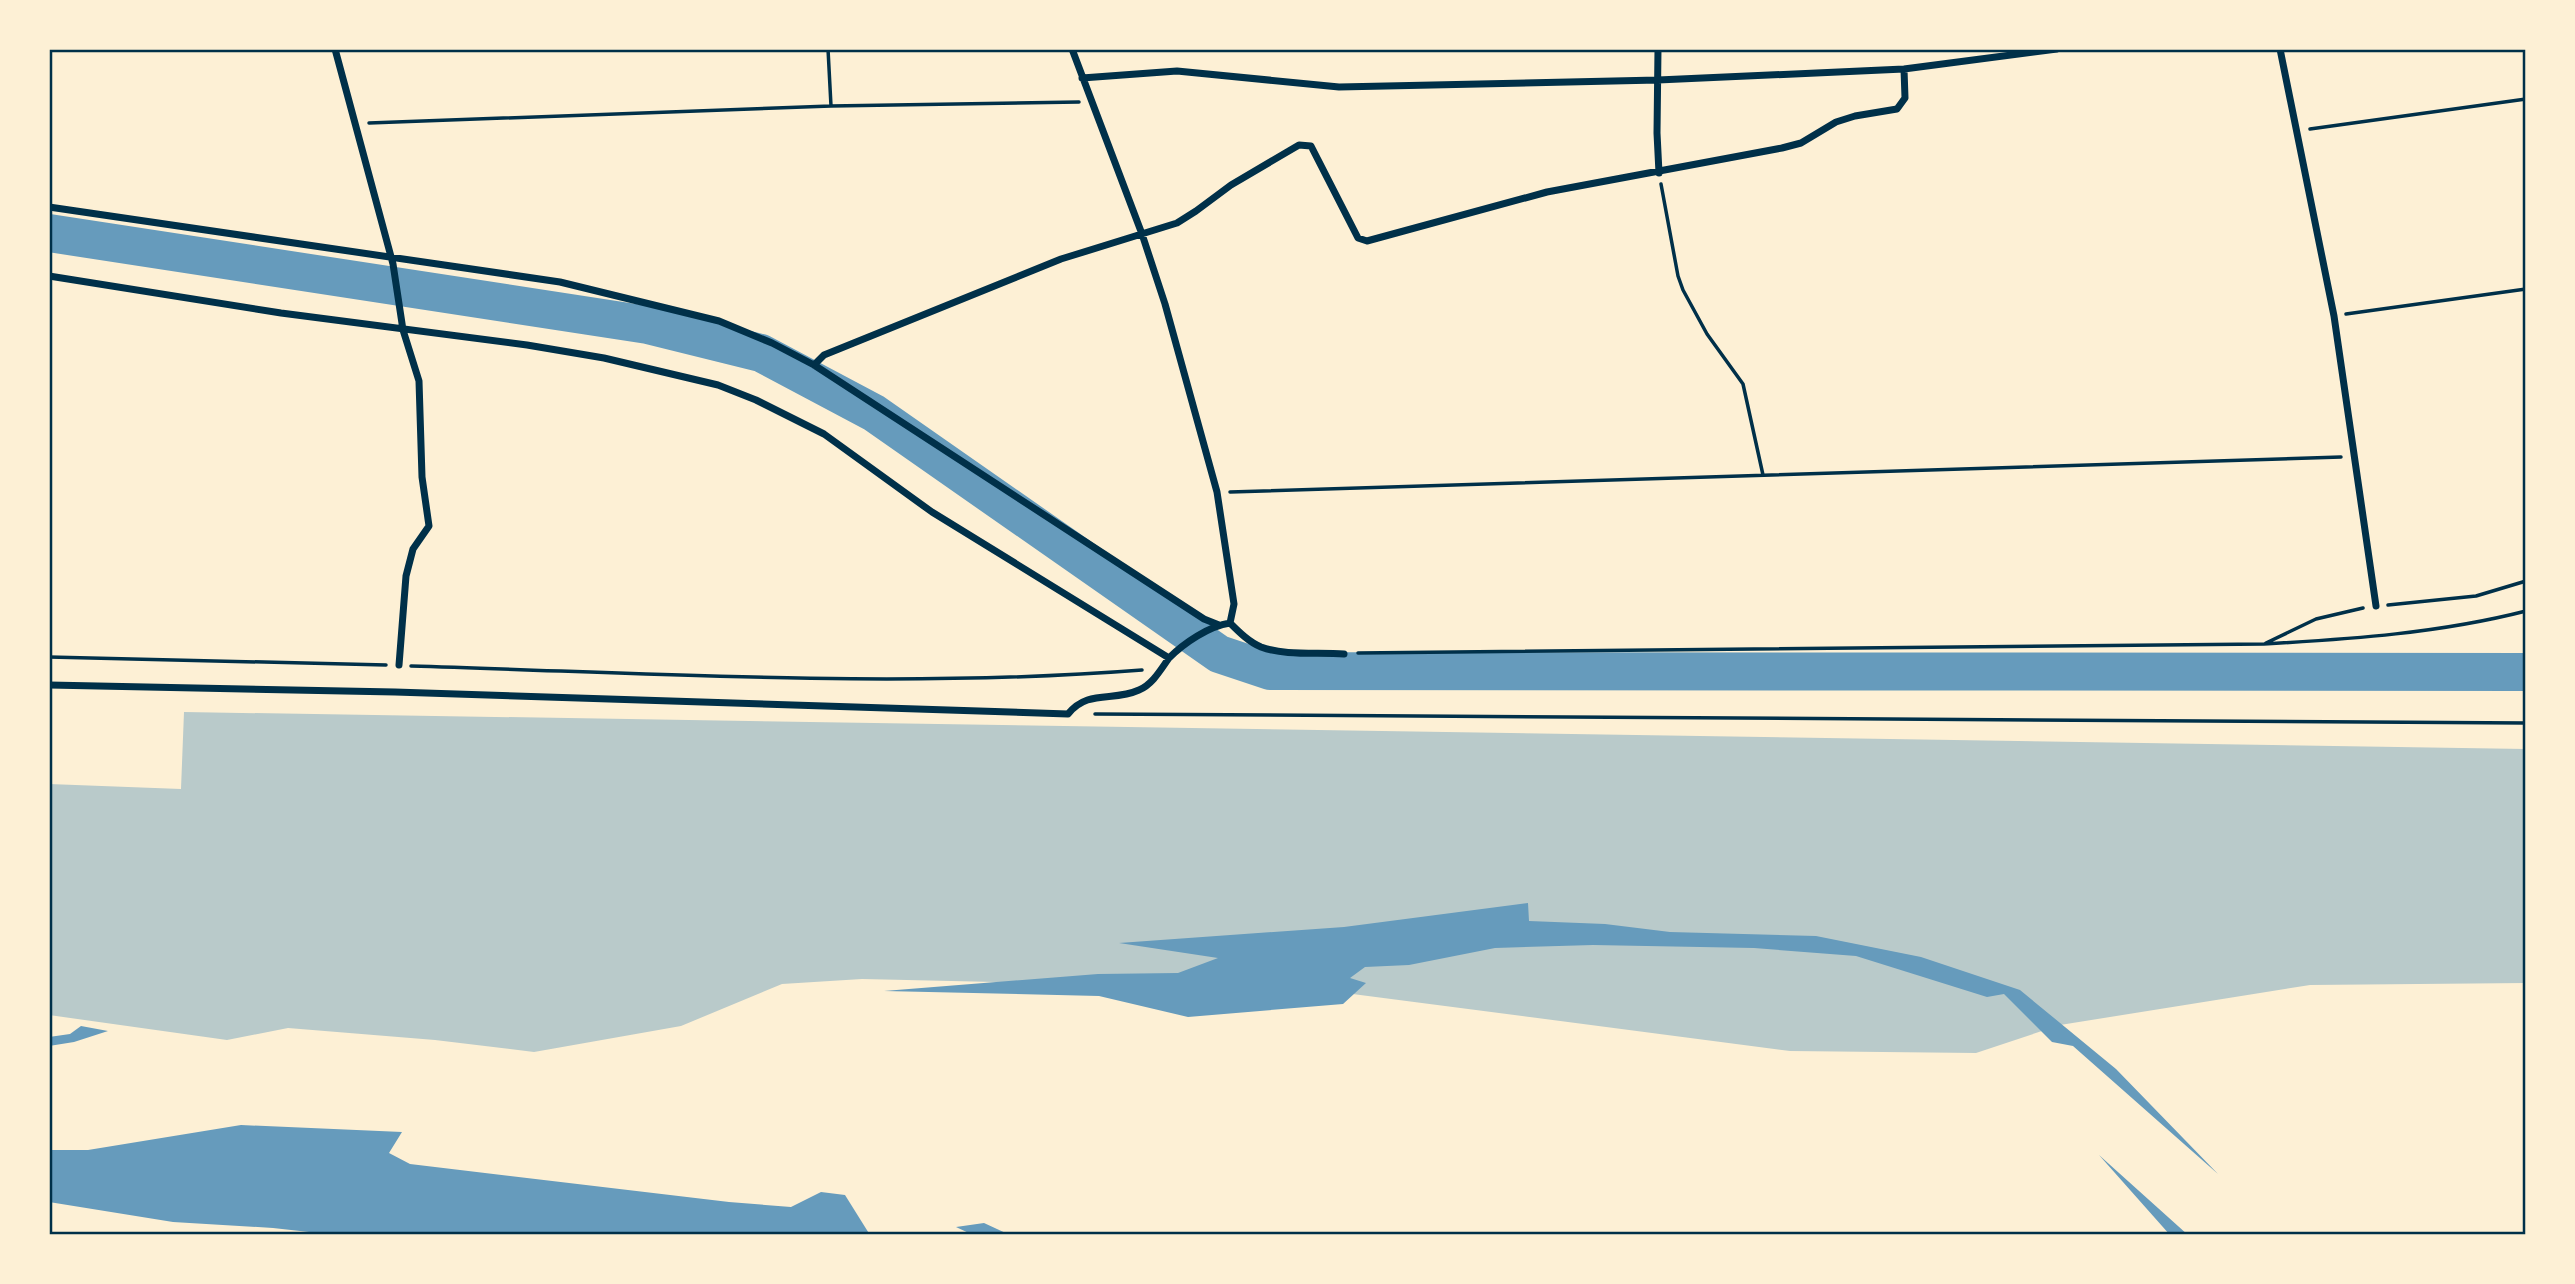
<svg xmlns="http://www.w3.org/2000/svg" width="2575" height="1284" viewBox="0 0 2575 1284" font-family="'Exo 2',sans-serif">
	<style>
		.green { fill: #b9caca }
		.water { fill: #669bbc }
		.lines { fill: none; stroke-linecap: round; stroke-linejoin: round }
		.river { stroke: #669bbc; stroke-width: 38 }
		.path { stroke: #003049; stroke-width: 3.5 }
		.minor { stroke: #003049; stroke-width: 7 }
		.neatline { fill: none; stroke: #003049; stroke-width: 2.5 }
	</style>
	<rect width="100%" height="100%" fill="#fdf0d5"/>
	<path class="green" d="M184,712L2526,749V983L2310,985L2060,1025L1976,1053L1790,1051L1314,989L862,979L782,984L681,1026L534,1052L435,1040L288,1028L227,1040L49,1015V784L181,789Z"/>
	<path class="water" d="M1528,903L1529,921L1605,924L1670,932L1816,936L1921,957L2020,990L2116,1069L2218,1174L2073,1046L2052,1042L2004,994L1987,997L1856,956L1754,948L1593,945L1495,948L1409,965L1365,967L1350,978L1366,983L1343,1004L1188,1017L1099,996L884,991L1098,974L1178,973L1218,958L1119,943L1344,927Z
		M81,1026L108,1031L74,1042L49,1046V1037L70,1034Z
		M241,1125L402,1132L389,1153L410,1164L729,1202L791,1207L821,1192L845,1195L870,1235H336L273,1228L173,1222L49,1202V1150H88Z
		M2099,1155L2188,1235H2170Z
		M984,1223L1010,1235H973L956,1227Z"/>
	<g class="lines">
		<path class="river" d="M49,233L648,325L761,353L874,413L1219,654L1270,671L2526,672"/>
		<path class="path" d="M828,49L831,106
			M369,123L831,106L1079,102
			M2310,129L2526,99
			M1661,184L1678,276L1683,290L1707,334L1743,384L1763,475
			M2346,314L2526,289
			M1230,492L2341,457
			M2388,605L2476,596L2526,581
			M2266,643L2316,619L2363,608
			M1358,653L2264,644C2352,639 2440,633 2526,611
			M49,657L386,665
			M411,666C655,673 899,689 1142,670
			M1095,714L2526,723"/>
		<path class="minor" d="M335,49L393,264L403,330L419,381L422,477L429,526L413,549L406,576L399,665
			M1072,49L1142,234L1165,304L1217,492L1234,604L1230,623C1239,632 1249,642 1261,647C1285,656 1318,652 1344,654
			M1658,49L1657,133L1659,173
			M2280,49L2334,316L2376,606
			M1082,78L1177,71L1339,87L1658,80L1904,69L2057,49
			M49,207L560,282L719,321L772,343L814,365L1204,619L1219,625
			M49,276L281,313L527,345L604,358L718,385L756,400L824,434L932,512L1169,658C1184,643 1209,626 1230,623
			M814,365L824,355L1061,259L1177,223L1196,211L1231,185L1299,145L1311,146L1358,238L1367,241L1547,192L1782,148L1801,143L1836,122L1855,116L1897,109L1905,98L1904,69
			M49,685L395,692L1068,714C1088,689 1113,702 1139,690C1153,684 1161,669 1169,658"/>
	</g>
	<rect width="2575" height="1284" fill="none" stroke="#fdf0d5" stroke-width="102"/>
	<rect x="51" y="51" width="2473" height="1182" class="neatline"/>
</svg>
